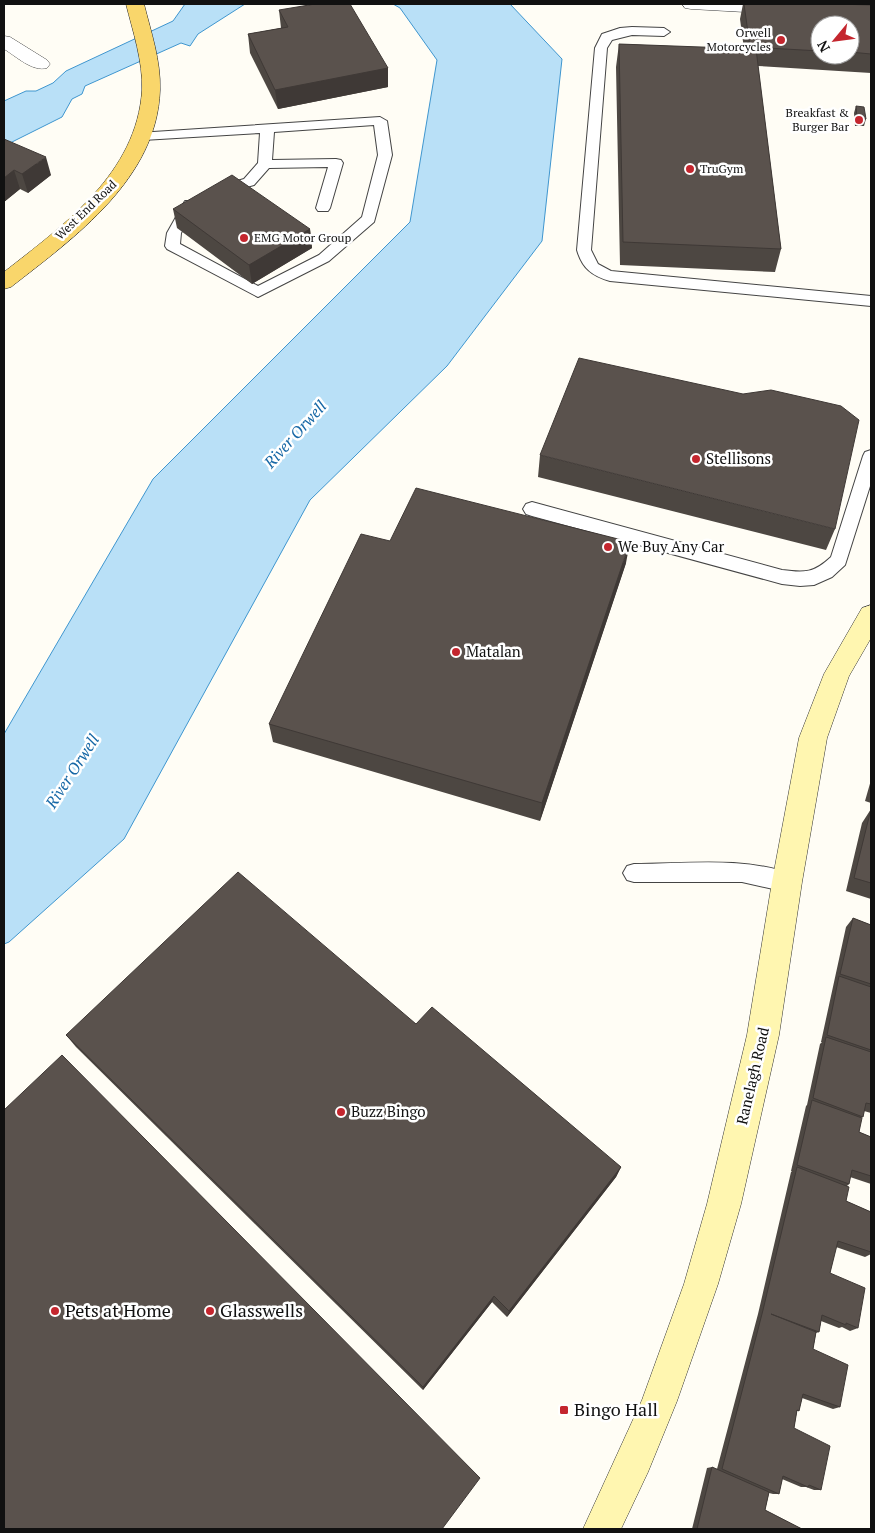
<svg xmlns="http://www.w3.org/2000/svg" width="875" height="1533" viewBox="0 0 875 1533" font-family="'PT Serif',serif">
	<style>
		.water { fill: #b9e0f7; stroke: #3f96cf }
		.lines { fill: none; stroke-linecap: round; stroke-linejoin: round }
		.service-casing { stroke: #444; stroke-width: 2 }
		.minor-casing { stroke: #444; stroke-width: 1 }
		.secondary-casing { stroke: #333; stroke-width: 1 }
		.primary-casing { stroke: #222; stroke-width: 1 }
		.service { fill: #fff; fill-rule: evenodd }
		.minor { fill: #fff; fill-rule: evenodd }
		.secondary { fill: #fff6b0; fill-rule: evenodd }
		.primary { fill: #f9d66b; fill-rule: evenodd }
		.wall { fill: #4d4742; fill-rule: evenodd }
		.shaded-wall { fill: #3f3936 }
		.building { fill: #5a524d; stroke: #3f3936 }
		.poi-dot { fill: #c4262e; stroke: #fff; stroke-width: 2 }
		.labels { text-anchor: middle; stroke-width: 5; stroke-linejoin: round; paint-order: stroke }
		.far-poi-label { font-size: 12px; fill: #111; stroke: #fff; text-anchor: end }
		.far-street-label { font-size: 12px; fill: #111; stroke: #fff }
		.poi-label { font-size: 15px; fill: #111; stroke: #fff; text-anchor: start }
		.street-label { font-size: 15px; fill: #111; stroke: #fff }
		.water-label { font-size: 16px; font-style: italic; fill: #1768a6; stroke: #fff }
		.near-poi-label { font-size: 18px; fill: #111; stroke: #fff; text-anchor: start }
	</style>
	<rect width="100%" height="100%" fill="#fffdf5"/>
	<path class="water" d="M185,4H245L198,34L190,46L181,43L85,86L82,94L72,99L62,117L4,146V101L26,91H36L53,83L66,71L173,21Z
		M393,4H510L562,59L542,241L447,366L310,500L124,839L9,942L4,944V734L153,479L410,222L437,60L400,8Z"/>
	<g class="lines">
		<g class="service-casing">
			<path id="service" d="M632,27L664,28L670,32L664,36L632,35L612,40L607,48L591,250L598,264L611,271L871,296V306L610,281C592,276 582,268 577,250L595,48L602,34L620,28Z
				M380,117L387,121L392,155L374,222L329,261L258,297L167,249L165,246L167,233L185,201H195L197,204L181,233L180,244L258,286L319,255L362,217L378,155L374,125L274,132L272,160L336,159L341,160L343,163L330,208L328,211H318L316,208L328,167L269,168L254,185L218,195L213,194L211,191L213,188L244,179L258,163L260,133L143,140L136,136L138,133Z
				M871,450V483L845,565L832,577L814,585L800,586L782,584L532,516L526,514L523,509L526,504L532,502L782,570C805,573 814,573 831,557L863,456L865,452Z
				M634,864C686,864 745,856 794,875L798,882L794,889L787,892L742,882H634L627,880L623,873L627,866Z"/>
		</g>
		<g class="minor-casing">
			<path id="minor" d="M682,4H779L786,5L789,9L786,13L780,14L691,9L685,8Z
				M4,36L10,37L47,60L50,64L47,68C32,72 16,56 4,49Z"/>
		</g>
		<g class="secondary-casing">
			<path id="secondary" d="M871,605V638L849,676L827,738L802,882L779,1035L741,1204L718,1284L677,1401L648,1472L621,1529H583L642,1400L684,1284L707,1204L747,1035L772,882L799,738L824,674L862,608Z"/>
		</g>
		<g class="primary-casing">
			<path id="primary" d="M126,4H144C151,32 161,61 160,90C157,179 75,237 11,287L4,289V272C64,225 137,173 142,90C143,61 133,32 126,4Z"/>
		</g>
		<use href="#service" class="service"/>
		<use href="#minor" class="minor"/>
		<use href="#secondary" class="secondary"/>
		<use href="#primary" class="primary"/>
	</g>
	<path class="wall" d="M743,4H835L871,5V73L758,66L781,249L775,272L620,265L616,67L619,44L744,49L740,19ZM820,25H850V55H820Z
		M279,10L388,68V87L278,109L250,53L248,34L281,28Z
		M856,106L866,119L864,126H855L854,113Z
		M4,139L51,175L28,193L20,189L4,202Z
		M173,209L310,229L312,248L252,284L177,228Z
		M540,455L835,529L826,550L538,477Z
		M390,541L626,563L540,821L273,742L269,724Z
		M871,780V803L865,801Z
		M871,809V899L846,891L862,823Z
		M853,918L871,925V1113L864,1111L863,1117L861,1118L859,1132L871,1137V1184L850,1177L849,1184L847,1186L846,1201L871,1212V1254L865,1257L836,1247L830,1273L858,1328L850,1331L842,1327L839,1328L821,1321L819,1332L816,1333L813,1349L840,1407L833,1409L802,1398L799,1411H797L794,1428L821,1490H814L806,1487H801L782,1479L779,1494H773L769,1493L765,1510L802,1529H692L707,1468L712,1467L717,1469L758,1314L791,1172L792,1171H791L806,1106L807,1105L820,1044L822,1042H821L846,927Z
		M416,1024L621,1167L616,1177L507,1317L492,1302L423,1390L76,1047L66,1035Z"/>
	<path class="shaded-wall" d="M388,68V87L278,109L275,90Z
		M46,157L51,175L28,193L22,174Z
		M14,170L20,189L4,202V178Z
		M310,229L312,248L252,284L249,265Z
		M630,542L626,563L540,821L542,803Z
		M621,1167L616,1177L507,1317L509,1311Z
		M494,1296L492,1302L423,1390V1387Z"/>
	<path class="building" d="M315,4H350L388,68L275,90L248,34L288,27L279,10Z
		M744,4H835L871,5V54L850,52V25H820V51L750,47Z
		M619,44L756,49L781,249L623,242Z
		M856,106L864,107L866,119H857Z
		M4,139L46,157L22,174L14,170L4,178Z
		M232,175L310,229L249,265L173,209Z
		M579,358L743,394L771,390L841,406L859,420L835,529L540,455Z
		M416,488L630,542L542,803L269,724L361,534L390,541Z
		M871,809V883L854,878Z
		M238,872L416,1024L432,1007L621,1167L509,1311L494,1296L423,1387L66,1035Z
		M853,918L871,925V984L840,974Z
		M839,976L871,987V1050L827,1035Z
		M826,1037L871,1052V1104L866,1103L863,1117L813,1098Z
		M62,1055L480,1478L442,1529H4V1110Z
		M812,1100L862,1118L859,1132L871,1137V1176L852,1170L849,1184L797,1165Z
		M797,1167L849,1187L846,1201L871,1212V1252L838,1241L830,1273L865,1288L858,1328L846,1323V1325L822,1315L819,1332L771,1314L816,1332L813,1349L848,1365L840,1407L803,1394L799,1411L797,1410L794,1428L830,1446L821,1490L809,1485L808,1487L783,1476L779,1494L722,1469L763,1310Z
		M712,1467L769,1492L765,1510L802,1529H697Z"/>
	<g class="poi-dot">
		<circle cx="781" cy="40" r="5"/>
		<circle cx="859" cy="120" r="5"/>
		<circle cx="690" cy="169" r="5"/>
		<circle cx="244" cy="238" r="5"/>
		<circle cx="696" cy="459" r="5"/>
		<circle cx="608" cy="547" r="5"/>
		<circle cx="456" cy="652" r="5"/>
		<circle cx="341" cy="1112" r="5"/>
		<circle cx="55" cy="1311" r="5"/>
		<circle cx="210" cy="1311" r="5"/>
		<rect x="559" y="1405" width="10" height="10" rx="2.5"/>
	</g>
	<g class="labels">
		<g class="far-poi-label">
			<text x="771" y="37">Orwell<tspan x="771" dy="14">Motorcycles</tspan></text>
			<text x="849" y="117">Breakfast &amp;<tspan x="849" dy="14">Burger Bar</tspan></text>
			<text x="700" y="173" text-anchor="start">TruGym</text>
			<text x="254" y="242" text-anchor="start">EMG Motor Group</text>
		</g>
		<g class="far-street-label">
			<text transform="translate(86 210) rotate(-44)" y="4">West End Road</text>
		</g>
		<g class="poi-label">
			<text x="706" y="464">Stellisons</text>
			<text x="618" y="552">We Buy Any Car</text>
			<text x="466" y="657">Matalan</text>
			<text x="351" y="1117">Buzz Bingo</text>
		</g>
		<g class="street-label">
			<text transform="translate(753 1076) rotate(-77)" y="5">Ranelagh Road</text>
		</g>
		<g class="water-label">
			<text transform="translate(295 434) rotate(-48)" y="6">River Orwell</text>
			<text transform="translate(72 771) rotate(-57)" y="6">River Orwell</text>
		</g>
		<g class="near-poi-label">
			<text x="65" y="1317">Pets at Home</text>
			<text x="220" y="1317">Glasswells</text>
			<text x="574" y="1416">Bingo Hall</text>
		</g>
	</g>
	<rect width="875" height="1533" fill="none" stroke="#111111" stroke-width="10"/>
	<g transform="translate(835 40) rotate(241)"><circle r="24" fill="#ffffff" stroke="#a0a0a0"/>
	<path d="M0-4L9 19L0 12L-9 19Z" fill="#c4262e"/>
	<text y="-8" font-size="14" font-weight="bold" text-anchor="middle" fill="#111111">N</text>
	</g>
</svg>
